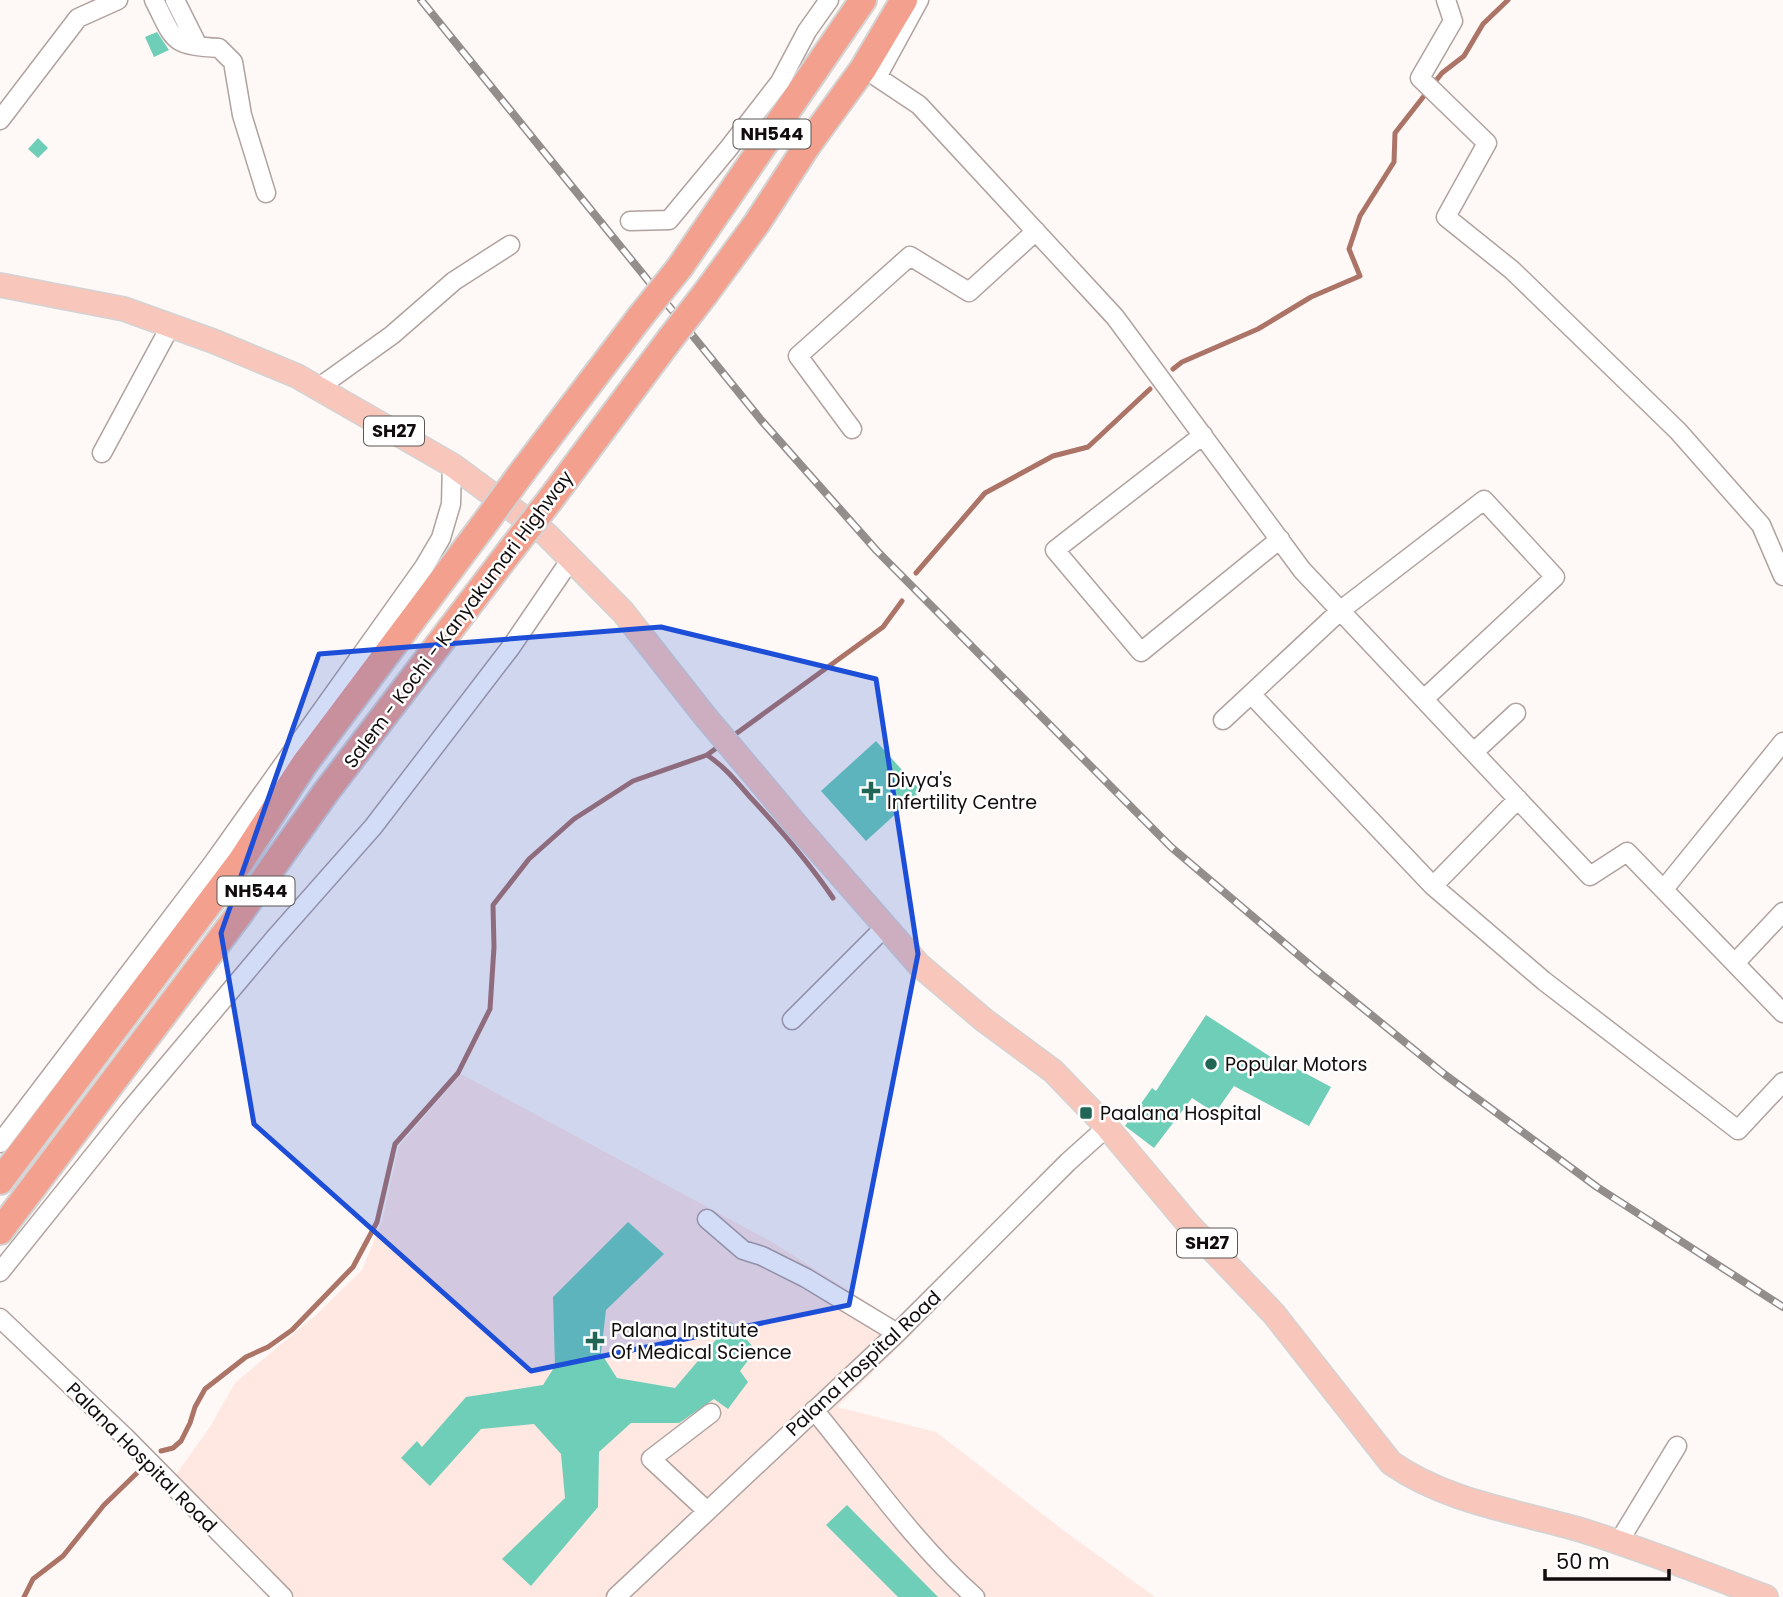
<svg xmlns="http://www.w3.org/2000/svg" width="1783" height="1597" viewBox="0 0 1783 1597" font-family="Poppins,sans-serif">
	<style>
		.built { fill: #ffe7e2 }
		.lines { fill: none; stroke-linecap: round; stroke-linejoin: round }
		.stream { stroke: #ac7467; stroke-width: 5 }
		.building { fill: #6fceb7 }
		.minor-casing { stroke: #b0a29f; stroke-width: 21 }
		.major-casing { stroke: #d4d3d3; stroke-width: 26 }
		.highway-casing { stroke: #d4d3d3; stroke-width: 30 }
		.minor { stroke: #fff; stroke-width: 18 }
		.major { stroke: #f8c6bb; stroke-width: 23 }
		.highway { stroke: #f3a08e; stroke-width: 26 }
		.rail-casing { stroke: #938d8c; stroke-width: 8 }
		.rail { stroke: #fff; stroke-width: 5; stroke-dasharray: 16; stroke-linecap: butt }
		.highway-bridge-casing { stroke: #d4d3d3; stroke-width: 30; stroke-linecap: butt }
		.highway-bridge { stroke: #f3a08e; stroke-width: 26 }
		.marked { fill: #1d4ed8; fill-opacity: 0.2; stroke: #1d4ed8; stroke-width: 5; stroke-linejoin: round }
		.poi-dot { fill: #216556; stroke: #fff; stroke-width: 2.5 }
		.labels { text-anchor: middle; stroke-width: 5; stroke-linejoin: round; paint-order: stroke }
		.shield { fill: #fff; stroke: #595655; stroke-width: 2 }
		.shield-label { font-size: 18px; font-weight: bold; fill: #120d0c }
		.street-label { font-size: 19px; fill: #120d0c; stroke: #fff }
		.poi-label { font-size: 19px; fill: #120d0c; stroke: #fff; text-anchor: start }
	</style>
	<rect width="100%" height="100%" fill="#fef8f6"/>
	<path class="built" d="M461,1074L772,1242L914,1332L837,1407L936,1432L1067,1533L1155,1597H293L175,1476L210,1427L235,1383L317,1314L362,1270L382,1221L399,1146Z"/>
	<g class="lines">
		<path class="stream" d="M1173,369L1182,362L1258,329L1311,297L1360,276L1349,249L1360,216L1394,162L1395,133L1442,73L1464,56L1483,24L1508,0
			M916,573L985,493L1053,456L1088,447L1150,389
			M730,738L883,627L902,601
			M707,755C725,767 736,781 750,797C780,829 808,861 833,898
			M161,1451L173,1448L181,1441L190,1423L195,1407L205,1389L246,1357L268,1347L292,1330L353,1267L377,1222L395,1144L458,1073L490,1009L494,947L493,905L529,859L574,819L633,781L707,755L722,744
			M24,1597L33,1579L63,1556L104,1505L138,1472"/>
	</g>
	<path class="building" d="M157,32L169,50L154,57L145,37Z
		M38,138L48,148L38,158L28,149Z
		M876,741L921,791L866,841L821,791Z
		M1206,1015L1274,1059L1275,1057L1331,1087L1309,1126L1234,1086L1215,1113L1192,1098L1154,1148L1125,1126L1152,1088L1156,1091Z
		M628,1222L664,1254L606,1310L601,1353L617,1378L675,1388L731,1322L756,1350L740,1371L748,1382L728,1409L714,1399L679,1423H631L599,1452L598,1507L531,1586L502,1559L565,1498L561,1454L534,1424L481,1429L430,1486L401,1458L417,1441L422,1447L466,1397L543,1385L555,1366L553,1297Z
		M847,1505L938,1597H898L826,1525Z"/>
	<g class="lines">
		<g class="minor-casing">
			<path id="minor" d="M154,0C175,41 170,45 219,48L233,62L242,115L266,193
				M175,0L198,46
				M919,0L877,77L919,105L1115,317L1302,570L1590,876L1627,852L1783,1013
				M1446,0L1453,21L1420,78L1487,143L1446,217L1512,270L1678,431L1761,525L1783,576
				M0,120L78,18L118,0
				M630,221L669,220L728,149L780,82L807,31L829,0
				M318,388L392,335L454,281L510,245
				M852,429L798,356L910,256L969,292L1036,231
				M1203,435L1055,550L1141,652L1280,539
				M102,453L171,325
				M1251,694L1433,886L1544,981L1738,1130L1783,1082
				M1223,720L1341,610L1484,500L1555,577L1424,699
				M1474,752L1516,713
				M1433,886L1518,799
				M1664,889L1783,742
				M1735,963L1783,912
				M792,1020L885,927
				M0,1143L213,863L424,567L441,538L451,504L452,465
				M707,1219L743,1250L762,1256L806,1278L897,1333
				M0,1272L130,1110L274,939L373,827L511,647L571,559
				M0,1318L125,1437L283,1597
				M814,1410C867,1474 913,1542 975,1597
				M706,1510L651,1459L711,1413
				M1618,1543L1677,1446
				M616,1597L897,1333L1068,1162L1107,1127"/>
		</g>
		<g class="major-casing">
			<path id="major" d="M0,285L124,309L213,341L297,376L452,465L546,534L623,612L704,715L799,828L919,965L984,1020L1053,1071L1107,1127L1190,1226L1274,1314L1391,1463C1447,1502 1516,1511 1581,1530C1643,1549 1705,1574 1766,1597"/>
		</g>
		<g class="highway-casing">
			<path id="highway" d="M680,267L863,0
				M705,294L757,223L807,146L863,69L904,0
				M523,471L640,317
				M550,500L670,339
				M0,1181L241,861L305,763L482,527
				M0,1231L238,916L326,792L510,551"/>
		</g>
		<use href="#minor" class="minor"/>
		<use href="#major" class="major"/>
		<use href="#highway" class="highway"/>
		<g class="rail-casing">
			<path id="rail" d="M421,0L761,420L877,551L1171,847L1316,970L1444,1074L1597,1187L1783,1307"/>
		</g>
		<use href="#rail" class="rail"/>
		<g class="highway-bridge-casing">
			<path id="highway-bridge" d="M640,317L680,267
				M670,339L705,294
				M482,527L523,471
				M510,551L550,500"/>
		</g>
		<use href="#highway-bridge" class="highway-bridge"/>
	</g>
	<path class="marked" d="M661,627L876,679L918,954L849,1305L531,1371L254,1124L221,933L319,654Z"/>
	<g class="poi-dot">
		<path d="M867.5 780.5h7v7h7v7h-7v7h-7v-7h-7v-7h7z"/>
		<circle cx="1211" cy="1064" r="7"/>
		<rect x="1079" y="1106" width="14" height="14" rx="3.5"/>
		<path d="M591.5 1330.5h7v7h7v7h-7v7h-7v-7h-7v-7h7z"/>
	</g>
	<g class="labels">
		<g class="shield">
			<rect x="733.5" y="119.5" width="77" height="29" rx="5"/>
			<rect x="364" y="416.5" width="60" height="29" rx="5"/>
			<rect x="217.5" y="876.5" width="77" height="29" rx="5"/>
			<rect x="1177" y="1228.5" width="60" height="29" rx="5"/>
		</g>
		<g class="shield-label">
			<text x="772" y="140">NH544</text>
			<text x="394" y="437">SH27</text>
			<text x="256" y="897">NH544</text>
			<text x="1207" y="1249">SH27</text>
		</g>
		<g class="street-label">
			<text transform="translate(458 619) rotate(-53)" y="7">Salem - Kochi - Kanyakumari Highway</text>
			<text transform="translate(863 1363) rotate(-43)" y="7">Palana Hospital Road</text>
			<text transform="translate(142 1457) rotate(45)" y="7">Palana Hospital Road</text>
		</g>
		<g class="poi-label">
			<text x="887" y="787">Divya's<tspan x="887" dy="22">Infertility Centre</tspan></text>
			<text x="1225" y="1071">Popular Motors</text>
			<text x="1100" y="1120">Paalana Hospital</text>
			<text x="611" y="1337">Palana Institute<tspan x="611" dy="22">Of Medical Science</tspan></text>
		</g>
	</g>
	<path d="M1545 1569v10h124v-10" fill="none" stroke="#120d0c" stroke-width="3.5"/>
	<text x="1556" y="1569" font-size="21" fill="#120d0c" stroke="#ffffff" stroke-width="5" paint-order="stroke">50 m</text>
</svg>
